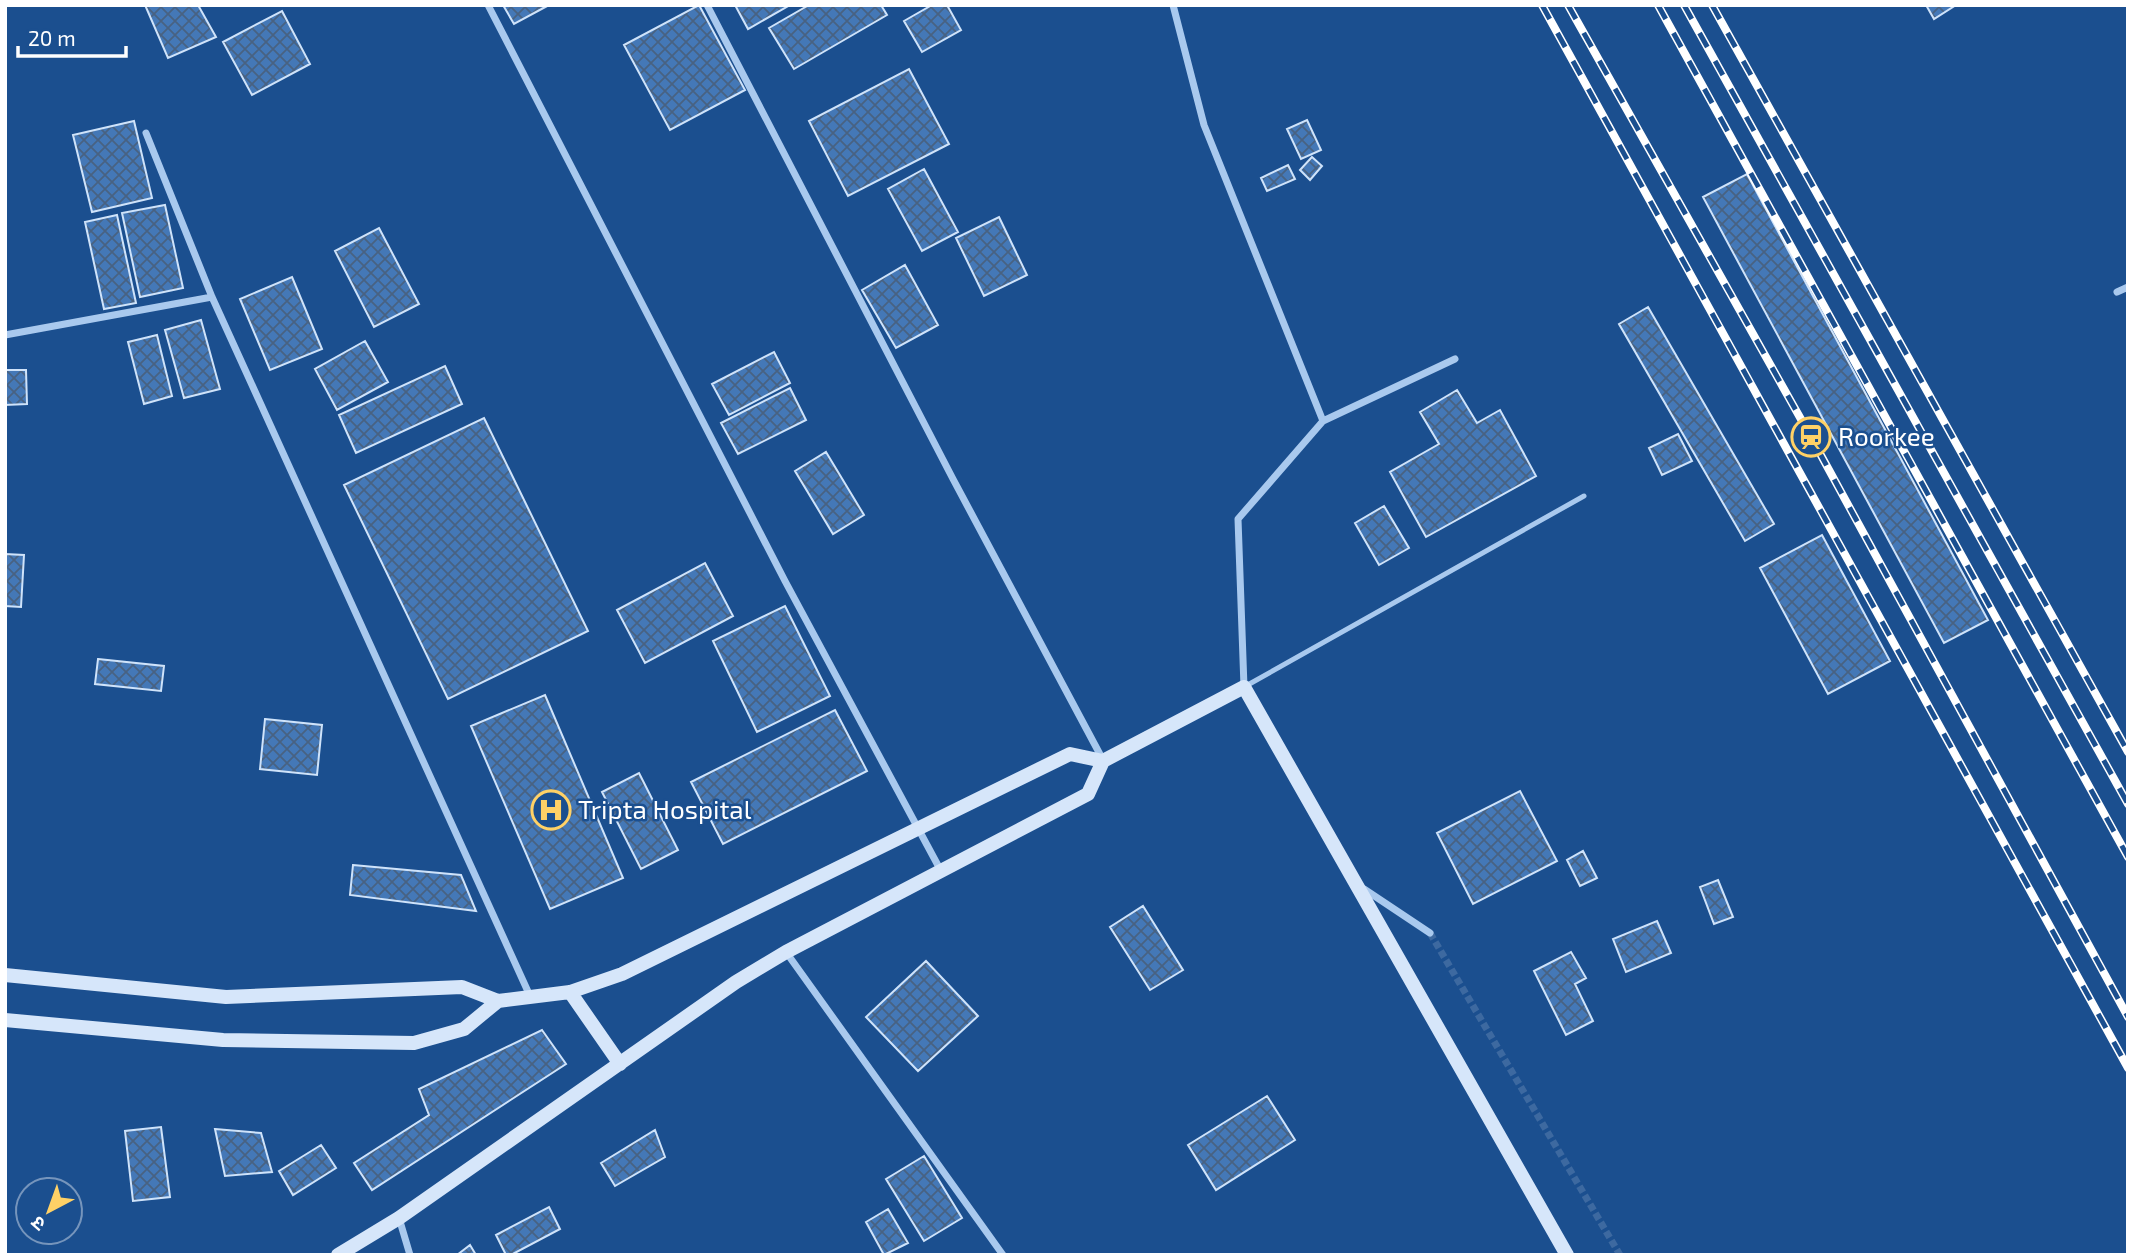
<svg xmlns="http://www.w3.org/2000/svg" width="2133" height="1260" viewBox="0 0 2133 1260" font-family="'Exo 2','Noto Sans Devanagari',sans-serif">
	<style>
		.building { fill: url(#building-cross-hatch); stroke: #cfe3fa; stroke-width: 2 }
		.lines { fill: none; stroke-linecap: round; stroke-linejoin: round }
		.minor-tunnel { stroke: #3d69a0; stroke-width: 7; stroke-dasharray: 7 3.5; stroke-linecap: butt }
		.service { stroke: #a9c9ee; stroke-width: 5 }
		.minor { stroke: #a9c9ee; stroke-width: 7 }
		.secondary { stroke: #d6e6fa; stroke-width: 14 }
		.rail-casing { stroke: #fff; stroke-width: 8 }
		.rail { stroke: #1b4f8f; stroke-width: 5; stroke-dasharray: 16; stroke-linecap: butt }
		.labels { text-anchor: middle; stroke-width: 5; stroke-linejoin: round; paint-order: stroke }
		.poi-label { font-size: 26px; fill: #fff; stroke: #1b4f8f; text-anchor: start }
	</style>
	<defs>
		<pattern id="building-cross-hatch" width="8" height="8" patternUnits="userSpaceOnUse" patternTransform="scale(1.75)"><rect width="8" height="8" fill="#4478b7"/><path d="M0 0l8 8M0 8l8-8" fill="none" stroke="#486282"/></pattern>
	</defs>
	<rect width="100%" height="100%" fill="#1b4f8f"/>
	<path class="building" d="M145,5H198L216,37L168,58Z
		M503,5H549L514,24Z
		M699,5L745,90L670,130L624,45Z
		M735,5H790L748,29Z
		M809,5H881L887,15L794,69L769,28Z
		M932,5H947L961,30L922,52L904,21Z
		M1926,5H1956L1934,19Z
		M282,11L310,64L252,95L223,42Z
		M909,69L949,144L848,196L809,121Z
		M1307,120L1321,150L1301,159L1287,129Z
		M134,121L152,198L92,212L73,135Z
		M1312,157L1322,166L1310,180L1300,170Z
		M1288,165L1295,179L1267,191L1261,178Z
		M924,169L958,232L922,251L888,189Z
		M1747,174L1988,620L1944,643L1703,197Z
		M165,205L183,288L140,297L122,213Z
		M117,215L136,303L104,309L85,222Z
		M999,217L1027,275L984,296L956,238Z
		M379,228L419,304L374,327L335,251Z
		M905,265L938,325L896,348L862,290Z
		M292,277L322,349L270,370L240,299Z
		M1648,307L1774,524L1745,541L1619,324Z
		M201,320L220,389L184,398L165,330Z
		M157,335L172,396L144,404L128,342Z
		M365,341L388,382L337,410L315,369Z
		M774,352L790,383L729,415L712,384Z
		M445,366L462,404L356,453L339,415Z
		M5,370H26L27,404L5,405Z
		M790,388L806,420L738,454L721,423Z
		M1457,390L1477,423L1500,410L1536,476L1426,537L1390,472L1439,444L1420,412Z
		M484,418L588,631L448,699L344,485Z
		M1678,434L1692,461L1662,475L1649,448Z
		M826,452L864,515L833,534L795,471Z
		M1384,506L1409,548L1379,565L1355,523Z
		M1822,535L1890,661L1828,694L1760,568Z
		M5,554L24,555L21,607L5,606Z
		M705,563L733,616L645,663L617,610Z
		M785,606L830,696L757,732L713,641Z
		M98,659L164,666L161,691L95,684Z
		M545,695L623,878L550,909L471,726Z
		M835,710L867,771L723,844L691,782Z
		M265,719L322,725L317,775L260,769Z
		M639,773L678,850L641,869L602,792Z
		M1520,791L1557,861L1473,904L1437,833Z
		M1583,851L1597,878L1580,886L1567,860Z
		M353,865L461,875L476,911L350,895Z
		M1718,880L1733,917L1714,924L1700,887Z
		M1143,906L1183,970L1150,990L1110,927Z
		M1657,921L1671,953L1626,972L1613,939Z
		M1571,952L1586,978L1575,984L1593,1021L1566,1035L1534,971Z
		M926,961L978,1016L918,1071L866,1017Z
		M542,1030L566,1064L372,1190L354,1163L429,1115L419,1089Z
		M1267,1096L1295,1140L1216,1190L1188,1145Z
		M161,1127L170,1197L133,1201L125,1131Z
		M215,1129L261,1133L272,1172L225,1176Z
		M655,1130L665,1157L615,1186L601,1163Z
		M321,1145L336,1168L293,1195L279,1171Z
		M924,1156L962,1218L924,1241L886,1179Z
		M549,1207L560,1229L511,1255H506L496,1235Z
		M888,1209L908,1243L884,1255L866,1222Z
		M470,1245L476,1255H457Z"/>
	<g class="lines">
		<path class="minor-tunnel" d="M1430,933L1620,1255"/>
		<path class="service" d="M1244,687L1584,496"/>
		<path class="minor" d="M488,5L785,581L941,871
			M707,5L953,479L1103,760
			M1173,5L1204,125L1323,421
			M146,133L212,297L530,996
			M2117,292L2128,287
			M5,335L212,297
			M1244,687L1238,519L1323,421L1455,359
			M1364,889L1430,933
			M786,952L1003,1255
			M399,1218L410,1255"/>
		<path class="secondary" d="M5,975L226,997L462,987L498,1001L570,992L622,974L1070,754L1103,761
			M570,992L620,1064
			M5,1020L223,1040L414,1043L464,1029L498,1001
			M338,1255L399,1218L736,982L786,952L1088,794L1103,761L1244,687L1567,1255"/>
		<g class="rail-casing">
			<path id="rail" d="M1542,5L2128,1068
				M1568,5L1811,437L2128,1017
				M1658,5L2128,857
				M1684,5L2128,804
				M1712,5L2128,752"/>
		</g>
		<use href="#rail" class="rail"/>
	</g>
	<defs>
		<g id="station-ring" transform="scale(2.0125)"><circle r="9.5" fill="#1b4f8f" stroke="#ffd166" stroke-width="1.5"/><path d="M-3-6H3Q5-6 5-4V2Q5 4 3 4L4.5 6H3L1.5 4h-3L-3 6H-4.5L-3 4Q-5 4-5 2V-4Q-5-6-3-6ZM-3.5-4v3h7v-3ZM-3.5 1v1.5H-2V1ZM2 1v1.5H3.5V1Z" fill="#ffd166"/></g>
		<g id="hospital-ring" transform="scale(2.0125)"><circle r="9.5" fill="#1b4f8f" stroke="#ffd166" stroke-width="1.5"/><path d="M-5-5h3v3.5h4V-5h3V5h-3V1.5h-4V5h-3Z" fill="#ffd166"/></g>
	</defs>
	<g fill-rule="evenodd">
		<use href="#station-ring" x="1811" y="437"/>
		<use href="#hospital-ring" x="551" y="810"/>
	</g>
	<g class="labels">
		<g class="poi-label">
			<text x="1838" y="446">Roorkee</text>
			<text x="578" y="819">Tripta Hospital</text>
		</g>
	</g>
	<rect width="2133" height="1260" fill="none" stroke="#ffffff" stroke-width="14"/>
	<g transform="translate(49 1211) rotate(221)"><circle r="33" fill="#1b4f8f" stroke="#7695bc" stroke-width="2"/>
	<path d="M0-5L12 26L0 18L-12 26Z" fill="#ffd166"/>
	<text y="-10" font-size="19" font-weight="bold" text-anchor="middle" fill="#ffffff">उ</text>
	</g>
	<path d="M18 46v10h108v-10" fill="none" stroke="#ffffff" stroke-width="3.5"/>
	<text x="28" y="46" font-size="21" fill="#ffffff" stroke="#1b4f8f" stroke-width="5" paint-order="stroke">20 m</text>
</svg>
